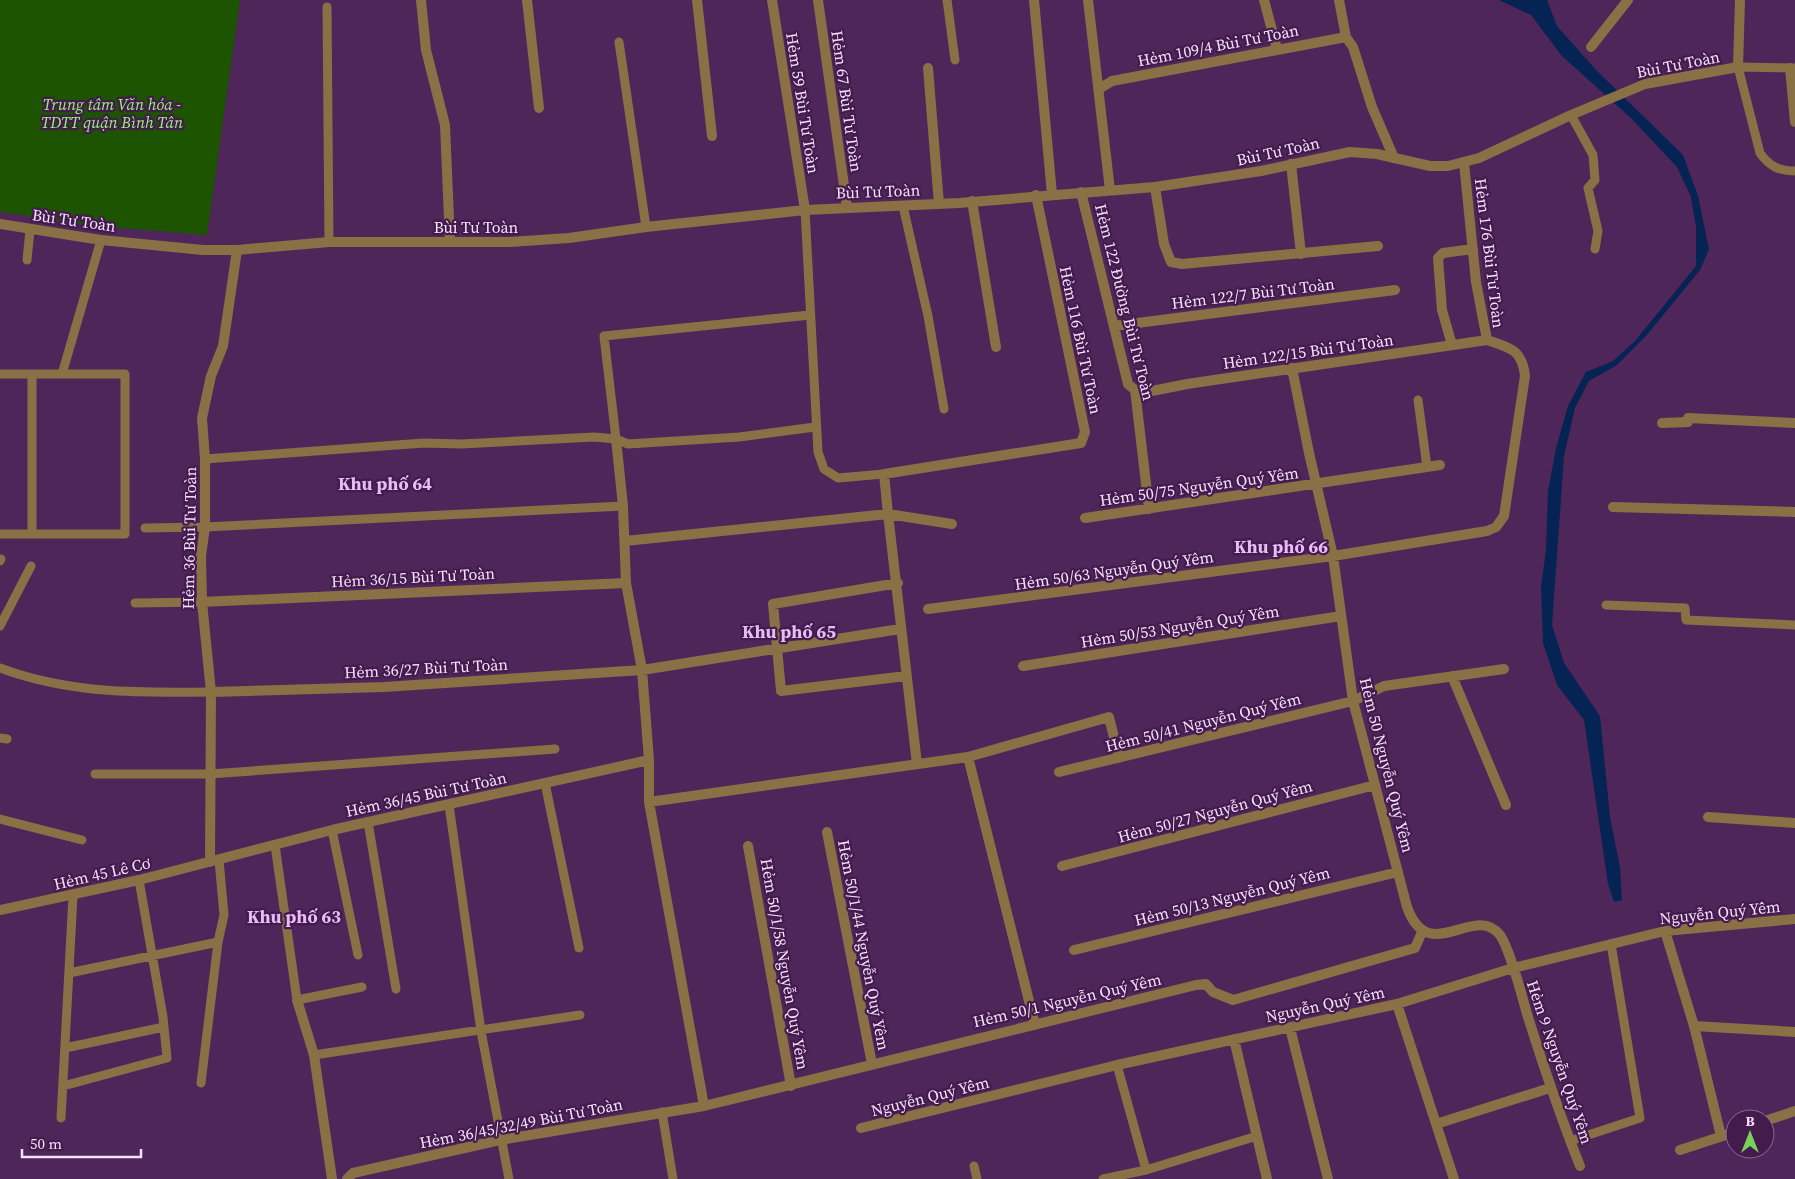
<svg xmlns="http://www.w3.org/2000/svg" width="1795" height="1179" viewBox="0 0 1795 1179" font-family="'Source Serif 4',serif">
	<style>
		.green { fill: #1c5401 }
		.water { fill: #052453 }
		.lines { fill: none; stroke-linecap: round; stroke-linejoin: round }
		.service { stroke: #8b7045; stroke-width: 9 }
		.minor { stroke: #8b7045; stroke-width: 10 }
		.tertiary { stroke: #8b7045; stroke-width: 10 }
		.labels { text-anchor: middle; stroke-width: 4.5; stroke-linejoin: round; paint-order: stroke }
		.street-label { font-size: 16px; fill: #f7dffe; stroke: #431b4d }
		.park-label { font-size: 16px; font-style: italic; fill: #96f479; stroke: #431b4d }
		.neighbourhood-label { font-size: 18px; font-weight: bold; fill: #eabbf8; stroke: #431b4d }
	</style>
	<rect width="100%" height="100%" fill="#4e2659"/>
	<path class="green" d="M0,0H240L207,235L97,226L0,212Z"/>
	<path class="water" d="M1499,0H1547L1557,26L1596,70L1683,155L1698,196L1709,249L1700,270L1646,336L1617,365L1589,381L1575,408L1564,456L1552,625L1564,663L1600,716L1610,817L1620,868L1622,900L1614,902L1608,884L1584,720L1557,685L1543,643L1541,587L1546,550L1548,491L1556,448L1568,406L1586,372L1613,361L1635,341L1696,266V227L1691,197L1677,167L1632,119L1562,56L1531,15Z"/>
	<g class="lines">
		<path class="service" d="M947,0L955,60
			M327,7L329,242
			M619,42L646,227
			M1795,68L1738,67L1760,153C1769,166 1779,171 1795,171
			M1571,115L1593,155L1595,180L1588,188L1598,231L1595,249
			M903,206L928,316L944,409
			M805,210L818,452L824,469L838,478L884,474
			M27,260L30,230
			M0,374H125V534H0
			M62,374L101,240
			M1418,400L1427,467
			M616,439L604,336L810,315
			M205,459L424,443L461,444L594,437L616,439L628,444L739,437L815,427
			M145,528L205,527L623,506
			M32,534V374
			M0,561L1,559
			M135,603L202,602
			M1606,605L1685,608L1686,620L1795,625
			M0,626L31,566
			M0,668C70,694 138,693 211,692
			M0,738L7,739
			M95,774H210L555,749
			M545,783L579,948
			M449,805L481,1031L509,1179
			M0,819L82,840
			M368,822L396,989
			M332,830L358,955
			M275,845L297,1000L362,987
			M69,973L218,942
			M65,1048L164,1027
			M314,1055L580,1015
			M1117,1065L1146,1170
			M201,1083L218,942L224,915L219,860
			M63,1086L167,1058L163,1017L139,880
			M662,1112L673,1179
			M61,1118L73,896
			M1570,1141L1640,1118L1611,944
			M974,1166L977,1179
			M1103,1179L1146,1170L1257,1136"/>
		<path class="minor" d="M421,0L426,50L445,125L450,242
			M527,0L539,108
			M697,0L712,136
			M772,0L805,210
			M818,0L847,207
			M1034,0L1052,194
			M1088,0L1110,190
			M1264,0L1277,49
			M1339,0L1346,37L1353,47L1372,107L1394,158
			M1591,47L1628,0
			M1738,67L1740,0
			M928,68L939,204
			M1790,68L1795,122
			M1099,89L1112,81L1346,37
			M1464,163L1476,282L1487,340
			M1291,164L1301,254
			M1155,187L1164,244L1171,262L1182,264L1378,246
			M1081,192L1128,384L1135,390L1149,509
			M972,201L996,347
			M1114,326L1395,290
			M1452,345L1442,310L1438,258L1443,253L1473,249
			M1292,368L1309,453L1333,556L1353,701L1407,907C1429,968 1474,902 1500,935C1510,949 1522,996 1527,1014C1543,1065 1560,1116 1580,1166
			M1662,423L1688,422V418L1795,423
			M616,439L623,506L626,583L642,670L649,760V802L704,1106
			M1613,507L1795,512
			M1085,518L1440,465
			M952,524L888,514L884,474L1081,443L1085,432L1036,195
			M625,541L888,514L917,764
			M898,583L773,604L781,691L906,676
			M202,602L626,583
			M928,609L1333,556L1487,531L1496,527L1504,516L1525,376C1522,349 1510,348 1487,340L1187,384L1142,393L1135,390
			M1023,666L1341,616
			M1452,676L1506,805
			M211,692L384,687L642,670L900,629
			M968,757L1035,1025
			M1059,772L1353,701L1384,686L1504,669
			M649,802L968,757L1109,717L1119,758
			M1708,817L1795,823
			M827,832L872,1064
			M748,846L791,1086
			M210,862L211,692L202,602L201,556L205,527V459L202,418L211,376L223,346L237,250
			M1062,866L1375,785
			M0,910L139,880L332,830L649,760
			M1665,931L1694,1026L1721,1136
			M1074,950L1398,872
			M297,1000L314,1055L332,1179
			M1397,1004L1454,1179
			M1694,1026L1795,1032
			M1290,1028L1328,1179
			M1234,1039L1267,1179
			M1765,1121L1795,1111
			M1436,1124L1550,1088
			M861,1128L1117,1065L1397,1004L1513,968L1665,931L1795,919
			M1680,1150L1735,1132
			M347,1179L353,1173L500,1140L704,1106L1196,985L1206,984L1213,992L1233,1000L1415,948L1422,932"/>
		<path class="tertiary" d="M0,224L101,240L203,250H237L329,242H510L569,238L646,227L805,210L959,203L1155,187L1261,171L1350,152L1377,154L1430,166H1448L1479,158L1571,115L1645,84L1738,67"/>
	</g>
	<g class="labels">
		<g class="street-label">
			<text transform="translate(1218 45) rotate(-11)" y="6">Hẻm 109/4 Bùi Tư Toàn</text>
			<text transform="translate(1678 64) rotate(-11)" y="6">Bùi Tư Toàn</text>
			<text transform="translate(847 101) rotate(82)" y="6">Hẻm 67 Bùi Tư Toàn</text>
			<text transform="translate(803 103) rotate(81)" y="6">Hẻm 59 Bùi Tư Toàn</text>
			<text transform="translate(1278 151) rotate(-12)" y="6">Bùi Tư Toàn</text>
			<text transform="translate(878 191) rotate(-2)" y="6">Bùi Tư Toàn</text>
			<text transform="translate(74 220) rotate(8)" y="6">Bùi Tư Toàn</text>
			<text x="476" y="233">Bùi Tư Toàn</text>
			<text transform="translate(1490 253) rotate(83)" y="6">Hẻm 176 Bùi Tư Toàn</text>
			<text transform="translate(1253 293) rotate(-7)" y="6">Hẻm 122/7 Bùi Tư Toàn</text>
			<text transform="translate(1125 302) rotate(76)" y="6">Hẻm 122 Đường Bùi Tư Toàn</text>
			<text transform="translate(1081 340) rotate(78)" y="6">Hẻm 116 Bùi Tư Toàn</text>
			<text transform="translate(1308 351) rotate(-8)" y="6">Hẻm 122/15 Bùi Tư Toàn</text>
			<text transform="translate(1199 486) rotate(-8)" y="6">Hẻm 50/75 Nguyễn Quý Yêm</text>
			<text transform="translate(189 538) rotate(-89)" y="6">Hẻm 36 Bùi Tư Toàn</text>
			<text transform="translate(1114 570) rotate(-8)" y="6">Hẻm 50/63 Nguyễn Quý Yêm</text>
			<text transform="translate(413 577) rotate(-3)" y="6">Hẻm 36/15 Bùi Tư Toàn</text>
			<text transform="translate(1180 626) rotate(-9)" y="6">Hẻm 50/53 Nguyễn Quý Yêm</text>
			<text transform="translate(426 668) rotate(-3)" y="6">Hẻm 36/27 Bùi Tư Toàn</text>
			<text transform="translate(1203 722) rotate(-14)" y="6">Hẻm 50/41 Nguyễn Quý Yêm</text>
			<text transform="translate(1387 765) rotate(76)" y="6">Hẻm 50 Nguyễn Quý Yêm</text>
			<text transform="translate(426 794) rotate(-12)" y="6">Hẻm 36/45 Bùi Tư Toàn</text>
			<text transform="translate(1215 811) rotate(-15)" y="6">Hẻm 50/27 Nguyễn Quý Yêm</text>
			<text transform="translate(102 873) rotate(-13)" y="6">Hẻm 45 Lê Cơ</text>
			<text transform="translate(1232 896) rotate(-14)" y="6">Hẻm 50/13 Nguyễn Quý Yêm</text>
			<text transform="translate(1720 912) rotate(-6)" y="6">Nguyễn Quý Yêm</text>
			<text transform="translate(864 945) rotate(79)" y="6">Hẻm 50/1/44 Nguyễn Quý Yêm</text>
			<text transform="translate(785 964) rotate(80)" y="6">Hẻm 50/1/58 Nguyễn Quý Yêm</text>
			<text transform="translate(1067 1000) rotate(-13)" y="6">Hẻm 50/1 Nguyễn Quý Yêm</text>
			<text transform="translate(1325 1004) rotate(-12)" y="6">Nguyễn Quý Yêm</text>
			<text transform="translate(1560 1062) rotate(71)" y="6">Hẻm 9 Nguyễn Quý Yêm</text>
			<text transform="translate(930 1096) rotate(-14)" y="6">Nguyễn Quý Yêm</text>
			<text transform="translate(521 1123) rotate(-11)" y="6">Hẻm 36/45/32/49 Bùi Tư Toàn</text>
		</g>
		<g class="park-label">
			<text x="112" y="110">Trung tâm Văn hóa -<tspan x="112" dy="18">TDTT quận Bình Tân</tspan></text>
		</g>
		<g class="neighbourhood-label">
			<text x="385" y="490">Khu phố 64</text>
			<text x="1281" y="553">Khu phố 66</text>
			<text x="789" y="638">Khu phố 65</text>
			<text x="294" y="923">Khu phố 63</text>
		</g>
	</g>
	<g transform="translate(1750 1134)"><circle r="24" fill="#431b4d" stroke="#8b6994"/>
	<path d="M0-4L9 19L0 12L-9 19Z" fill="#77d259"/>
	<text y="-8" font-size="14" font-weight="bold" text-anchor="middle" fill="#f7dffe">B</text>
	</g>
	<path d="M22 1149v8h119v-8" fill="none" stroke="#f7dffe" stroke-width="2.5"/>
	<text x="30" y="1149" font-size="15" fill="#f7dffe" stroke="#431b4d" stroke-width="4" paint-order="stroke">50 m</text>
</svg>
